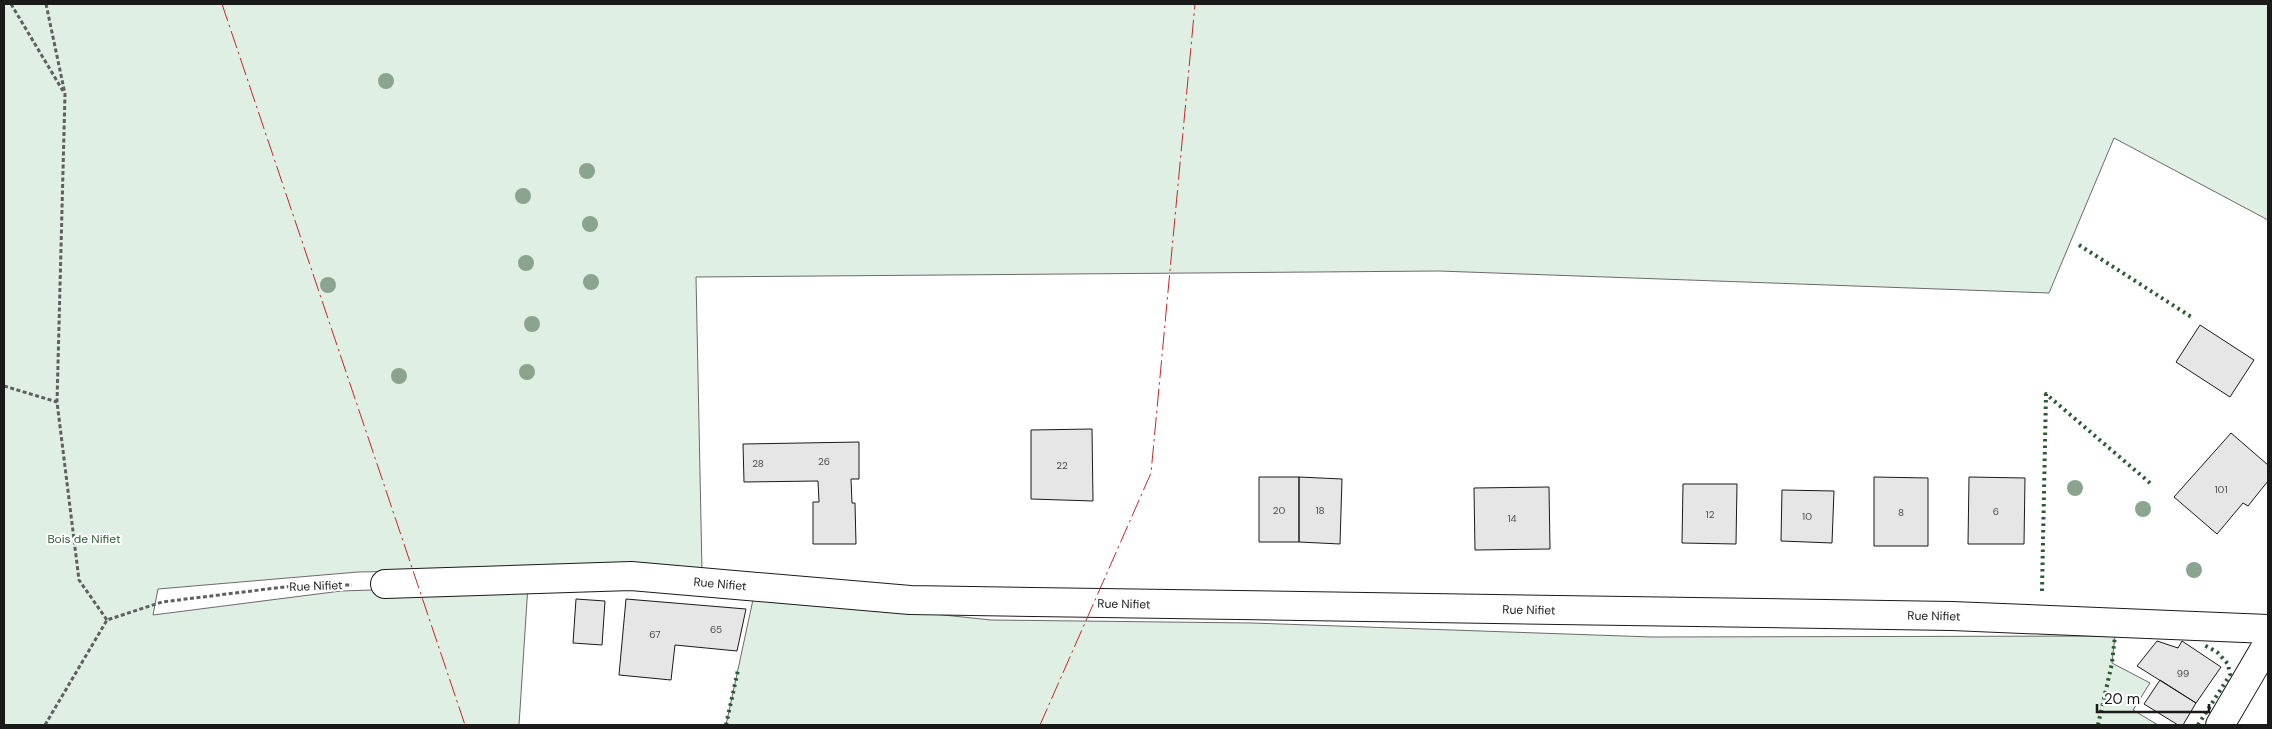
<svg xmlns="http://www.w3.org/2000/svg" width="2272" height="729" viewBox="0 0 2272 729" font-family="'DM Sans',sans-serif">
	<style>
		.green { fill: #e0efe3; stroke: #6a6a6a }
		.building { fill: #e6e6e6; stroke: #1a1a1a }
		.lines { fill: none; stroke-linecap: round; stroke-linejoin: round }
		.minor-casing { stroke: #1a1a1a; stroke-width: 30 }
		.path { stroke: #5f5f5f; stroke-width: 3; stroke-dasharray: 4 2.5; stroke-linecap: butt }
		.minor { stroke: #fff; stroke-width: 28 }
		.hedge { stroke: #2b5a34; stroke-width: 4; stroke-dasharray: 2.5 4; stroke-linecap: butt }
		.power { stroke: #c62828; stroke-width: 1; stroke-dasharray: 18 4 2.5 4; stroke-linecap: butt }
		.tree { fill: #8aa48f }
		.labels { text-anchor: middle; stroke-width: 4; stroke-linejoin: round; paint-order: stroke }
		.number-label { font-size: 10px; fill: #4d4d4d }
		.park-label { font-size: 12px; fill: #2b5a34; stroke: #fff }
		.street-label { font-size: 12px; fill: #1a1a1a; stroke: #fff }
	</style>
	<rect width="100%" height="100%" fill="#fff"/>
	<path class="green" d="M4,4H2268V220L2114,138L2049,293L1439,271L696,277L702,571L627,567L358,572L158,589L153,615L341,591L528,585L519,725H4Z
		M754,595L991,620L1252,623L1652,637L2115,636L2112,663L2150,683L2133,710L2158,725H726Z"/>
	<path class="building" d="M2200,325L2254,360L2230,397L2176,362Z
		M1092,429L1093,501L1031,499V430Z
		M2231,433L2268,465V481L2248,506L2243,503L2217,534L2174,497Z
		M859,442V479H851L852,503H855L856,544H813V502H819L818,481L744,482L743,444Z
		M1259,477H1299V542H1259Z
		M1299,477L1342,479L1340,544L1299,542Z
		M1874,477L1928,478V546H1874Z
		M1969,477L2025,478L2024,544H1968Z
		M1683,484H1737L1736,544L1682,543Z
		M1549,487L1550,549L1475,550L1474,488Z
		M1782,490L1834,491L1832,543L1781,541Z
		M576,599L605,601L602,645L573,643Z
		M626,599L746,609L737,651L675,645L671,680L619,675Z
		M2157,641L2178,648L2182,641L2221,667L2196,703L2137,666Z
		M2160,680L2196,703L2183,725H2178L2144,704Z"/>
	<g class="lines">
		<g class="minor-casing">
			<path id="minor" d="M385,584L631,576L910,600L1952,616L2268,629
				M2220,725L2268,643"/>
		</g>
		<path class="path" d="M11,4L63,91
			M46,4L65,94L57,402L79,580L107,620
			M4,386L57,402
			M45,725L107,620L162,602L292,586L352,585"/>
		<use href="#minor" class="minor"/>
		<path class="hedge" d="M2079,245L2193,318
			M2042,591L2046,394L2150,483
			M726,725L738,670
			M2098,725L2112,663L2115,636
			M2198,725L2230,675L2228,664L2217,652L2204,645"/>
		<path class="power" d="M222,4L465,725
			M1040,725L1151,473L1195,4"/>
	</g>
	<g class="tree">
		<circle cx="386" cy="81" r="8"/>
		<circle cx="587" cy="171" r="8"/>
		<circle cx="523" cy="196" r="8"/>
		<circle cx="590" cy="224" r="8"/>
		<circle cx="526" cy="263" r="8"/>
		<circle cx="591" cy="282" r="8"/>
		<circle cx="328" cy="285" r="8"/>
		<circle cx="532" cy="324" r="8"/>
		<circle cx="527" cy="372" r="8"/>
		<circle cx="399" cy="376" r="8"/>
		<circle cx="2075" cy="488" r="8"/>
		<circle cx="2143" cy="509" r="8"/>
		<circle cx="2194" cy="570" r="8"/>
	</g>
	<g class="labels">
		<g class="number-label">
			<text x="824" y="465">26</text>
			<text x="758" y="467">28</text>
			<text x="1062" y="469">22</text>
			<text x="2221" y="493">101</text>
			<text x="1279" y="514">20</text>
			<text x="1320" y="514">18</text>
			<text x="1996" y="515">6</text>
			<text x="1901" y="516">8</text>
			<text x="1710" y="518">12</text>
			<text x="1807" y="520">10</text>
			<text x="1512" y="522">14</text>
			<text x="716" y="633">65</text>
			<text x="655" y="638">67</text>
			<text x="2183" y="677">99</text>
		</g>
		<g class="park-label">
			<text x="84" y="543">Bois de Nifiet</text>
		</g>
		<g class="street-label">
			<text transform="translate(720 584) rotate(5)" y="4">Rue Nifiet</text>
			<text transform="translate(316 586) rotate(-2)" y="4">Rue Nifiet</text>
			<text transform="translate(1124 604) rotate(1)" y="4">Rue Nifiet</text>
			<text transform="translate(1529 610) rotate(1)" y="4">Rue Nifiet</text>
			<text transform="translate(1934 616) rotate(1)" y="4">Rue Nifiet</text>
		</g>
	</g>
	<rect width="2272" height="729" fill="none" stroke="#1a1a1a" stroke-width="10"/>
	<path d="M2097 704v8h112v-8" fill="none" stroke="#1a1a1a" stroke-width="2.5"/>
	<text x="2104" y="704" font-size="15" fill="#1a1a1a" stroke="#ffffff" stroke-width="4" paint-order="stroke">20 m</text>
</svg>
